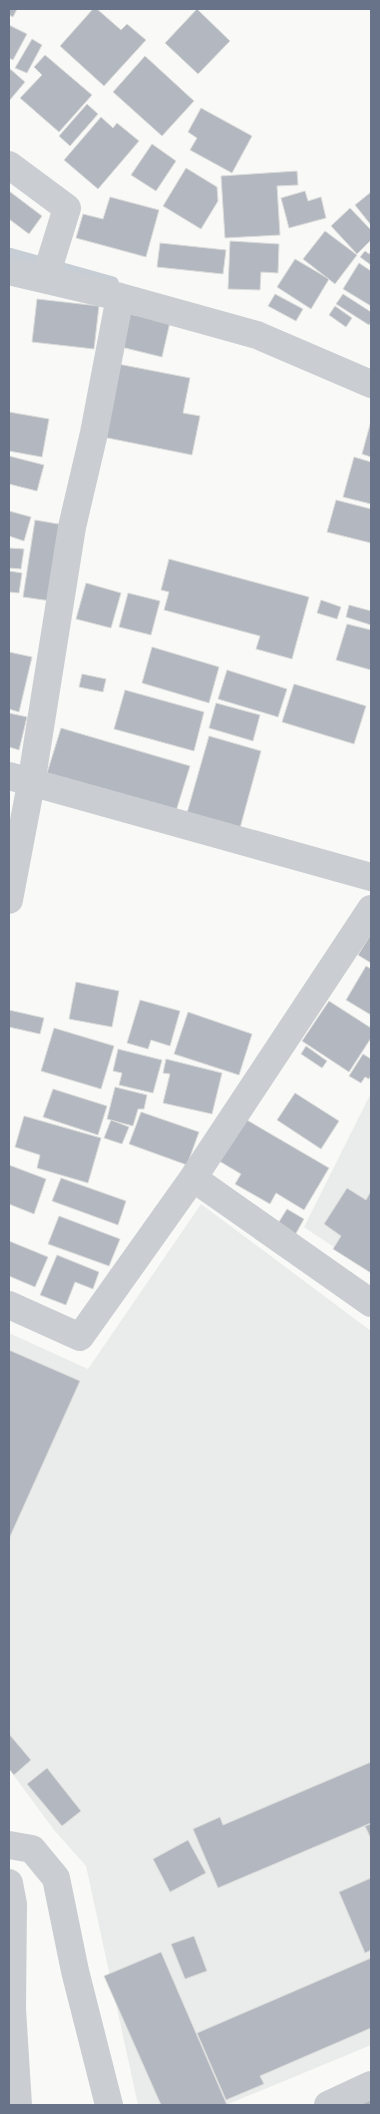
<svg xmlns="http://www.w3.org/2000/svg" width="380" height="2114" viewBox="0 0 380 2114" font-family="Overpass,sans-serif">
	<style>
		.built { fill: #eaebeb }
		.lines { fill: none; stroke-linecap: round; stroke-linejoin: round }
		.stream { stroke: #c7cdd4; stroke-width: 11 }
		.building { fill: #b2b7c0; stroke: #dbdcda }
		.minor { stroke: #cacdd1; stroke-width: 28 }
	</style>
	<rect width="100%" height="100%" fill="#f9faf7"/>
	<path class="built" d="M371,1093V1272L304,1227Z
		M201,1204L371,1331V2045L226,2105H138L86,1866L54,1830L9,1769V1333L88,1369Z"/>
	<g class="lines">
		<path class="stream" d="M9,253L113,282"/>
	</g>
	<path class="building" d="M9,9H17L13,17L9,15Z
		M93,9H97L121,30L127,24L146,40L104,86L60,46Z
		M197,9L230,41L198,74L165,43Z
		M9,25L27,34L13,60L9,58Z
		M32,39L42,45L27,73L15,68Z
		M45,55L92,95L59,132L20,98L42,75L34,67Z
		M145,56L194,101L162,136L113,92Z
		M9,68L25,82L9,101Z
		M87,104L98,114L70,146L59,136Z
		M201,108L252,136L232,173L190,150L197,138L188,132Z
		M101,117L113,128L117,123L139,141L98,189L64,160Z
		M152,144L176,161L156,191L131,175Z
		M186,168L217,187L218,201L201,229L163,206Z
		M297,171L298,185L277,186L280,235L225,238L221,176Z
		M9,191L42,216L29,234L9,219Z
		M305,191L308,201L321,197L326,218L289,228L281,198Z
		M371,192V225L355,205Z
		M110,197L159,210L146,257L76,238L83,214L103,219Z
		M350,208L371,230V240L357,254L331,226Z
		M325,231L357,255L335,284L303,259Z
		M230,241L279,244L278,273L261,272L260,290L228,289Z
		M160,243L226,250L223,274L157,267Z
		M365,251L369,254L371,251V265L360,257Z
		M295,259L329,279L311,309L277,287Z
		M359,263L371,271V306L343,289Z
		M275,294L303,309L296,321L268,306Z
		M343,294L371,312V322L369,325L336,304Z
		M37,299L99,306L94,349L32,342Z
		M335,306L352,318L346,327L329,315Z
		M124,313L170,322L162,357L117,346Z
		M118,364L190,378L183,413L200,416L192,455L103,437Z
		M9,412L49,419L42,457L9,451Z
		M371,421V457L362,454Z
		M9,456L44,465L37,491L9,484Z
		M354,457L371,462V504L343,497Z
		M336,500L371,509V543L327,532Z
		M9,511L31,517L24,541L9,536Z
		M35,520L64,525L51,601L23,597Z
		M9,548L24,549L21,569L9,568Z
		M169,559L309,597L292,659L256,649L260,636L164,610L169,592L161,590Z
		M9,571L22,573L19,593L9,592Z
		M86,583L121,593L111,628L76,619Z
		M128,593L160,601L151,635L119,627Z
		M321,600L341,607L337,619L317,613Z
		M349,605L371,611V625L346,617Z
		M347,624L371,630V670L336,660Z
		M152,647L219,667L209,703L142,683Z
		M9,652L32,657L19,712L9,709Z
		M227,670L287,689L278,717L218,699Z
		M82,674L106,679L103,692L79,687Z
		M294,684L366,706L354,744L282,722Z
		M125,690L204,712L194,751L114,729Z
		M216,703L260,715L253,741L209,728Z
		M9,713L27,717L19,750L9,747Z
		M61,728L190,766L176,811L47,773Z
		M209,736L261,751L240,828L187,813Z
		M371,934V963L358,955Z
		M366,966L371,969V1015L346,1000Z
		M76,982L119,991L112,1027L69,1019Z
		M140,1000L180,1011L170,1046L151,1040L148,1049L127,1043Z
		M329,1001L371,1028V1038L349,1072L302,1041Z
		M9,1010L44,1018L40,1034L9,1027Z
		M188,1012L252,1034L239,1075L174,1054Z
		M54,1028L114,1046L101,1089L41,1071Z
		M306,1046L327,1061L322,1068L301,1054Z
		M118,1049L162,1060L153,1093L119,1085L122,1073L113,1071Z
		M363,1054L371,1059V1075L369,1079L365,1077L361,1083L349,1076Z
		M166,1059L222,1073L212,1114L163,1103L170,1074L163,1073Z
		M115,1087L147,1095L144,1109H138L133,1126L107,1119Z
		M53,1089L107,1106L98,1135L43,1117Z
		M295,1093L339,1121L321,1149L277,1120Z
		M141,1112L199,1132L187,1165L129,1144Z
		M24,1116L101,1138L88,1183L37,1168L40,1155L15,1147Z
		M240,1116L329,1168L304,1210L276,1193L270,1204L235,1184L241,1174L214,1158Z
		M111,1120L129,1127L122,1144L104,1138Z
		M9,1165L46,1179L34,1214L9,1204Z
		M61,1178L126,1201L118,1225L52,1201Z
		M347,1188L366,1200L371,1191V1273L333,1249L341,1236L324,1224Z
		M287,1209L304,1219L295,1235L277,1225Z
		M59,1216L120,1239L109,1266L48,1244Z
		M9,1241L48,1257L35,1287L9,1276Z
		M57,1255L99,1272L93,1289L75,1282L66,1305L40,1295Z
		M9,1350L80,1381L9,1539Z
		M9,1734L31,1760L14,1775L9,1769Z
		M371,1762V1823L218,1888L193,1829L220,1817L223,1825Z
		M47,1768L81,1811L62,1826L27,1784Z
		M371,1824V1839L365,1826Z
		M188,1840L206,1873L170,1892L153,1859Z
		M371,1878V1950L365,1953L339,1892Z
		M194,1936L207,1971L185,1979L171,1944Z
		M161,1952L227,2105H161L104,1976Z
		M371,1958V2028L260,2076L264,2084L226,2100L197,2033Z
		M371,2098V2105H356Z"/>
	<g class="lines">
		<path class="minor" d="M9,165L67,208L45,279
			M9,271L120,297L257,335L371,384
			M9,776L371,877
			M9,900L31,784L72,527L94,433L120,297
			M193,1178L371,1303
			M9,1305L80,1337L193,1178L371,909
			M9,1845L32,1849L56,1878L75,1971L109,2105
			M9,1883L13,1904L12,2009L18,2105
			M328,2105L371,2085"/>
	</g>
	<rect width="380" height="2114" fill="none" stroke="#687389" stroke-width="20"/>
</svg>
